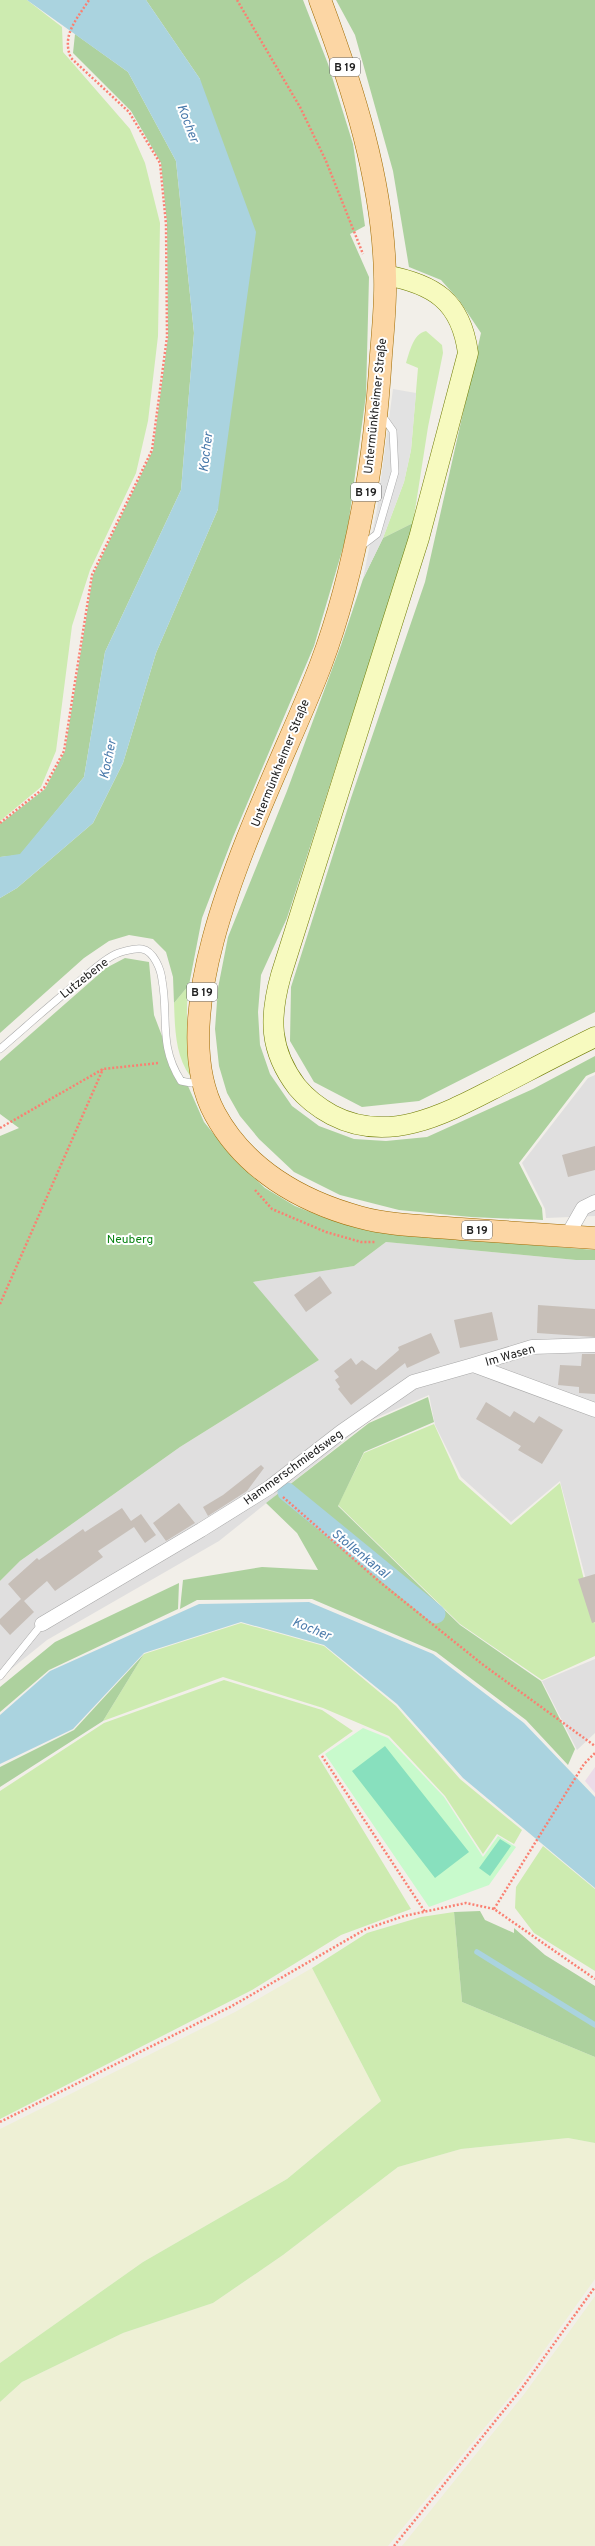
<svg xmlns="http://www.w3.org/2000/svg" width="595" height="2546" viewBox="0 0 595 2546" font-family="Overpass,sans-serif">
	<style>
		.residential { fill: #e0dfdf }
		.industrial { fill: #ebdbe8 }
		.farmland { fill: #eef0d5 }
		.grass { fill: #cdebb0 }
		.forest { fill: #add19e }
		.park { fill: #c8facc }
		.pitch { fill: #88e0be }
		.parking { fill: #e2e2e2 }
		.water { fill: #aad3df }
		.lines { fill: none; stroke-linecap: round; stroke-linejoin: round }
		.stream { stroke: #aad3df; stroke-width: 5.5 }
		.canal { stroke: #aad3df; stroke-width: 19 }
		.building { fill: #c7bfb8 }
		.service-casing { stroke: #a9a9a9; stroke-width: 8 }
		.minor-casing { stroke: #a9a9a9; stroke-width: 15 }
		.secondary-casing { stroke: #707d05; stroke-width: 21 }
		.primary-casing { stroke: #a06b00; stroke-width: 23 }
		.path { stroke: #fa8072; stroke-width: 2.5; stroke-dasharray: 2 2; stroke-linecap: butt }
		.service { stroke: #fff; stroke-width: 7 }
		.minor { stroke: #fff; stroke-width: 14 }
		.secondary { stroke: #f7fabf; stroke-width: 20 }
		.primary { stroke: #fcd6a4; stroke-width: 22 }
		.labels { text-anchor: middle; stroke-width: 4; stroke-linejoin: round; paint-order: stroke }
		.shield { fill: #fff; stroke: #646464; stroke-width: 1 }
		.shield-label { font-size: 11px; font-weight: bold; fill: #222 }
		.street-label { font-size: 12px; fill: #222; stroke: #fff }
		.park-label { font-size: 12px; fill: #0c8416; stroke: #fff }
		.water-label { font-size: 13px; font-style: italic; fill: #4a7aab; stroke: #fff }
	</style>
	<rect width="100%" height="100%" fill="#f2efe9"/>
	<path class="residential" d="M595,1075V1216L546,1218L545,1209L522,1163L588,1078Z
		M386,1242L576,1260H595V1614L560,1481L511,1522L461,1477L435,1425L429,1395L369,1421L219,1541L47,1640L0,1678V1581L20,1561L180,1447L319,1360L252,1282L354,1266Z
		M595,1659V1733L577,1750L542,1681Z"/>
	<path class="industrial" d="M595,1767V1793L585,1781Z"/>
	<path class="farmland" d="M312,1968L381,2101L287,2179L143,2262L0,2363V2129L235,2012Z
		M568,2138L595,2143V2279L518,2387L388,2546H0V2402L22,2382L123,2333L213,2303L283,2255L398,2167L461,2149Z
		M595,2296V2546H402L525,2393Z"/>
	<path class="grass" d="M0,0H27L62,27L63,52L130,129L145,163L160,223L158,336L148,421L136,473L90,570L72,626L56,751L41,787L0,821Z
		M426,331L442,345L443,353L428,427L413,523L383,538L404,482L411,450L418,368L406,363C410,351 413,334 426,331Z
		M189,985C184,1016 189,1045 194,1076H190C175,1055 175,1028 174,1003Z
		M434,1424L459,1479L511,1525L560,1483L595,1624V1656L542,1680L460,1624L338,1505L364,1453Z
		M241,1623L324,1646L396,1706L460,1779L522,1830L514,1844L497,1834L483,1854L445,1796L389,1736L323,1708L223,1677L103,1721L144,1654Z
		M224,1680L322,1710L353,1731L318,1756L411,1909L341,1935L252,1990L0,2119V1791L104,1723Z
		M543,1846L595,1889V1971L534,1933L515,1908L516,1887Z
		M454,1912L462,2002L595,2057V2143L568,2138L461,2149L398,2167L283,2255L213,2303L123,2333L22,2382L0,2402V2363L143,2262L287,2179L381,2101L312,1968L367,1933L421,1917Z"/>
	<path class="forest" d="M146,0H303L328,64L353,144L365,226L350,234L369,277L366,395L347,534L314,646L233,837L202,918L189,985L174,1003L173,977L166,952L153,939L129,935L109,941L84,958L0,1033V898L17,888L93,823L123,763L156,653L218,509L200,79Z
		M336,0H595V1012L419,1101L362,1107L314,1082L290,1041L291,987L351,798L425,582L481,333L459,300L441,280L409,267L393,171L355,35Z
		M75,34L128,72L176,161L194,333L181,490L105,652L84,777L20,855L0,857V824L45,789L65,751L93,575L153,450L168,337L167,224L161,163L131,111L73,53Z
		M413,523L399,582L355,707L287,918L261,975L258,1012L260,1045L270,1074L292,1106L319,1126L354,1139L386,1141L427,1137L533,1089L595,1056V1072L586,1076L519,1163L542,1208L543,1220L471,1217L399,1210L340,1195L294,1172L259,1139L240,1116L227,1093L219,1066L215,1029L218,988L228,937L287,791L341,645L363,579L383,538Z
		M125,958L149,962L154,1015L178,1078L184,1077L204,1122L234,1159L265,1188L295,1206L325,1218L394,1234L595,1250V1260H576L386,1242L354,1266L253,1282L319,1360L180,1447L20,1561L0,1581V1136L19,1128L0,1114V1061L106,968Z
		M428,1397L434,1422L364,1452L338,1506L460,1625L541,1681L575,1749L568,1765L526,1720L436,1652L312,1599L197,1600L180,1609L183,1580L262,1567L318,1570L297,1533L266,1503L369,1423Z
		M179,1583L178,1609L49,1670L0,1712V1687L55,1642Z
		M144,1654L103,1721L0,1787V1767L74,1730Z
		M480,1911L485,1920L514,1933V1928L545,1955L595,1986V2057L462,2002L454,1912Z"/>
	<path class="park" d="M363,1728L388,1738L444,1797L483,1857L498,1836L516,1847L489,1885L429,1907L325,1754Z"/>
	<path class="pitch" d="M385,1746L469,1852L435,1878L352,1771Z
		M500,1839L511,1846L490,1876L479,1868Z"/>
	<path class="parking" d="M393,389L416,393L411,450L404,482L383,538L363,579L377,509Z"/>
	<path class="water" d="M27,0H146L200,79L256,232L218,509L156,653L123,763L93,823L17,888L0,898V857L20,854L84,777L105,652L181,490L194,333L176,161L128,72Z
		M309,1602L433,1654L524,1723L595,1797V1888L463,1778L397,1704L324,1645L241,1622L144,1653L73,1729L0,1764V1715L50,1671L199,1604Z"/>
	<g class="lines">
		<path class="stream" d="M477,1952L595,2025"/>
		<path class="canal" d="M287,1492L436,1614"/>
	</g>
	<path class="building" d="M595,1146V1170L568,1177L562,1155Z
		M320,1276L332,1293L306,1312L294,1295Z
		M538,1305L595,1309V1337L537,1333Z
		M492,1312L498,1340L460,1348L454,1320Z
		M431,1333L440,1353L407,1368L405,1363L351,1405L338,1389L340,1387L335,1380L339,1377L334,1371L351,1358L356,1365L362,1360L376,1370L399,1350L398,1347Z
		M582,1354H595V1394L579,1393V1387L558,1385L560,1365L581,1366Z
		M486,1402L510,1417L514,1411L534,1423L539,1416L563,1430L542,1464L518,1450L521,1446L476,1419Z
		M261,1465L264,1468L247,1491L208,1516L203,1507L223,1495Z
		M179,1503L195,1523L166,1541L153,1523Z
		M122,1508L131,1521L141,1514L156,1535L145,1543L134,1527L98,1551L103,1557L55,1591L47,1581L24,1601L34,1612L10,1635L0,1624V1619L21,1599L8,1584L37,1558L39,1560L83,1529L85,1532Z
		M595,1574V1622L592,1623L578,1579Z"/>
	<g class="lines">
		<g class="service-casing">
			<path id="service" d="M360,547L377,534L395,472L393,431L381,414
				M0,1049C27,1026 53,1002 81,980C91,972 101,962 112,956C119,952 134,948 142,949C154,951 161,970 162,980C169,1017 158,1045 181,1081L191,1083L202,1080
				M0,1676L42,1624"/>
		</g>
		<g class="minor-casing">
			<path id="minor" d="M567,1236L583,1208L595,1202
				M473,1365L532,1347L595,1345
				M42,1624L201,1530L270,1487L341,1432L413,1382L473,1365L595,1410"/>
		</g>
		<g class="secondary-casing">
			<path id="secondary" d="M385,275C434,284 461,301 468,353L419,538L281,975C269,1018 269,1050 297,1087C307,1099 319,1108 332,1115C391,1146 450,1111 503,1084C534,1068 564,1052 595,1037"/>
		</g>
		<g class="primary-casing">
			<path id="primary" d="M320,0C353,88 383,181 385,276C386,302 383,329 381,355C378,402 374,450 365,496C355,552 341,611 321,664C279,777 153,999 215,1114C245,1169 300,1201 359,1217C391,1226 427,1226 461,1229C505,1232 550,1235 595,1238"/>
		</g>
		<path class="path" d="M237,0L300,107L326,161L363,254
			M0,823L44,788L64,751L92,575L152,450L167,337L166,224L160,163L129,112L71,58C61,35 77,19 89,0
			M0,1128L103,1069L159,1063
			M255,1190L272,1209L326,1232L361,1242H375
			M0,1304L103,1069
			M283,1497L381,1583L482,1664L595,1746
			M322,1756L425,1912
			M494,1909L584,1764L595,1753
			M0,2122L232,2006L366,1929L404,1916L466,1903L494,1909L595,1979
			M394,2546L522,2388L595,2287"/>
		<use href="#service" class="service"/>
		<use href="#minor" class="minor"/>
		<use href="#secondary" class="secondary"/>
		<use href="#primary" class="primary"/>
	</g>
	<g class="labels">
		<g class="shield">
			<rect x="330" y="58" width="30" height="18" rx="3"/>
			<rect x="351" y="483" width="30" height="18" rx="3"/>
			<rect x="187" y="983" width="30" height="18" rx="3"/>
			<rect x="462" y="1221" width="30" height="18" rx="3"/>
		</g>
		<g class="shield-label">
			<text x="345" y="71">B 19</text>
			<text x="366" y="496">B 19</text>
			<text x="202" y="996">B 19</text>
			<text x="477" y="1234">B 19</text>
		</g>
		<g class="street-label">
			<text transform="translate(375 406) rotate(-84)" y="4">Untermünkheimer Straße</text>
			<text transform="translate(280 763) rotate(-68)" y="4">Untermünkheimer Straße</text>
			<text transform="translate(84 978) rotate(-38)" y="4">Lutzebene</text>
			<text transform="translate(510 1355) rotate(-16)" y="4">Im Wasen</text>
			<text transform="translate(293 1467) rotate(-36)" y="4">Hammerschmiedsweg</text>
		</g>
		<g class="park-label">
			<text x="130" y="1243">Neuberg</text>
		</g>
		<g class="water-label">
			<text transform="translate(189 123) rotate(69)" y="5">Kocher</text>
			<text transform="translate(205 452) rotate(-83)" y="5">Kocher</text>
			<text transform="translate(107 759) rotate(-78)" y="5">Kocher</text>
			<text transform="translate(361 1553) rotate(39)" y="5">Stollenkanal</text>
			<text transform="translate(312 1628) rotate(22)" y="5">Kocher</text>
		</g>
	</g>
</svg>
